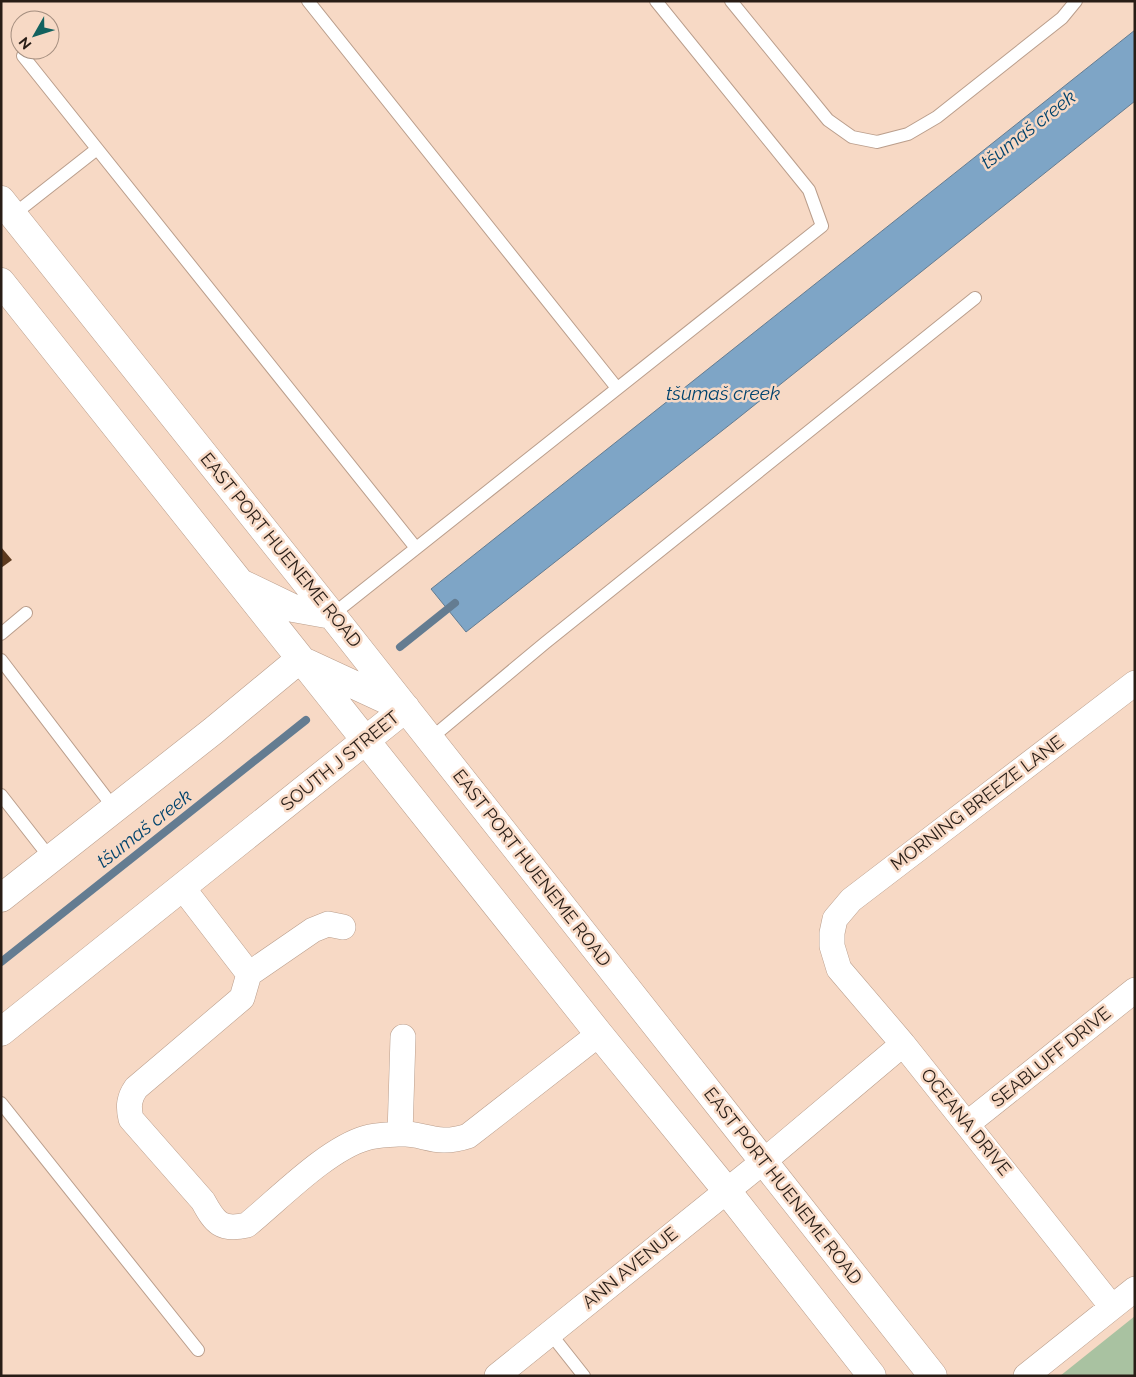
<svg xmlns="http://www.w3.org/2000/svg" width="1136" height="1377" viewBox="0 0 1136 1377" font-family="Raleway,sans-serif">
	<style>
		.green { fill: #a9c2a1 }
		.water { fill: #7ea5c6; stroke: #647c91 }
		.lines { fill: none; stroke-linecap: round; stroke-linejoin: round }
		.stream { stroke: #647c91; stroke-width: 8 }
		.building { fill: #5d3a1f }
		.lane-casing { stroke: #ba9e8c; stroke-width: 14 }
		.street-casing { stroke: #ba9e8c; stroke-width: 26 }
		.secondary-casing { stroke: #ba9e8c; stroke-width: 29 }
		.lane { stroke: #fff; stroke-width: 12 }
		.street { stroke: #fff; stroke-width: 25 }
		.secondary { stroke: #fff; stroke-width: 28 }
		.labels { text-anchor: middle; stroke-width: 5; stroke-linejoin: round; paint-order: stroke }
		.street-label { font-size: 18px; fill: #281d16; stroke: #f7d9c5 }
		.water-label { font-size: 19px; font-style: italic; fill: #00436d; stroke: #f7d9c5 }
	</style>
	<rect width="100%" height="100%" fill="#f7d9c5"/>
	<path class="green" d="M1135,1316V1376H1060Z"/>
	<path class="water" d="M1135,30V101L737,419L466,632L431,589Z"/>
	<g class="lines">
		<path class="stream" d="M400,647L455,603
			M1,962L306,720"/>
	</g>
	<path class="building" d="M1,547L12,560L1,568Z"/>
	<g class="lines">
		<g class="lane-casing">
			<path id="lane" d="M308,1L617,388
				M731,1L828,120L852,137L877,142L908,134L937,117L1062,18L1076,1
				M23,56L416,548
				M13,215L97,149
				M332,615L822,226L809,190L656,1
				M1,634L26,613
				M1,660L114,808
				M430,739L545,643L975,298
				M1,795L51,859
				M1,1103L198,1350
				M550,1333L584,1376"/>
		</g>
		<g class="street-casing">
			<path id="street" d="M182,887L249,974L242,998L136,1088C129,1098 128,1106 131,1119L203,1201C215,1223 221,1231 247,1225C279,1199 327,1149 366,1138C376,1135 387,1135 397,1134C424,1132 435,1147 468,1136L599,1034
				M249,974L313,930L328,924L343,927
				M967,1124L1135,990
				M400,1134L403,1037
				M1112,1307L903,1044L839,969L832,946V933L835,919L851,900L1135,683
				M497,1376L764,1161L903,1044
				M1026,1376L1135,1289"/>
		</g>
		<g class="secondary-casing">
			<path id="secondary" d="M1,200L332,615L933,1376
				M1,282L599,1034L727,1191L872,1376
				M243,584L293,608L332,615
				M307,663L402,707
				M1,898L213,731L300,659
				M1,1032L406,708"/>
		</g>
		<use href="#lane" class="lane"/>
		<use href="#street" class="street"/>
		<use href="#secondary" class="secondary"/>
	</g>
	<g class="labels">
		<g class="street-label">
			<text transform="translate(281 550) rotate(51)" y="6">EAST PORT HUENEME ROAD</text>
			<text transform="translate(340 761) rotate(-39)" y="6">SOUTH J STREET</text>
			<text transform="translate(977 803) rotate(-37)" y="6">MORNING BREEZE LANE</text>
			<text transform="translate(532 868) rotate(52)" y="6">EAST PORT HUENEME ROAD</text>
			<text transform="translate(1051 1057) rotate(-39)" y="6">SEABLUFF DRIVE</text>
			<text transform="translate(966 1122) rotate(51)" y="6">OCEANA DRIVE</text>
			<text transform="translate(783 1186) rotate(52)" y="6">EAST PORT HUENEME ROAD</text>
			<text transform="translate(630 1268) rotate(-39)" y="6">ANN AVENUE</text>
		</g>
		<g class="water-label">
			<text transform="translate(1028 129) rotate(-38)" y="7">tšumaš creek</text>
			<text x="723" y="400">tšumaš creek</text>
			<text transform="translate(144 828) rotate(-38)" y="7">tšumaš creek</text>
		</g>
	</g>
	<rect width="1136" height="1377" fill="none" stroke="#281d16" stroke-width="5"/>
	<g transform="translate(35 35) rotate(231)"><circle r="24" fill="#f7d9c5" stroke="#a48e7f"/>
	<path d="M0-4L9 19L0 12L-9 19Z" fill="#13625f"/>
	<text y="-8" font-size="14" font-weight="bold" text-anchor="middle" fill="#281d16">N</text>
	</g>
</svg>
